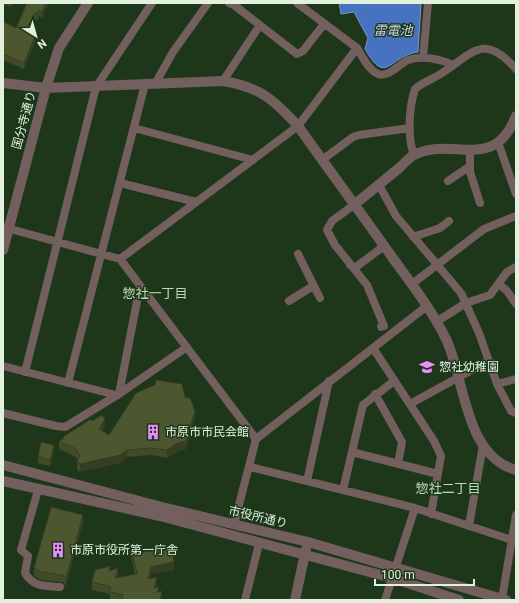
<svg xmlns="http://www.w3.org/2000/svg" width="519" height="603" viewBox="0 0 519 603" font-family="Roboto,'Noto Sans JP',sans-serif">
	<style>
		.water { fill: #4672c1; stroke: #7498ca }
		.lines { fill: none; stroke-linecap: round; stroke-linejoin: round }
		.minor { stroke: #735f5e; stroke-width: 8 }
		.tertiary { stroke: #735f5e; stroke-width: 10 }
		.wall { fill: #414b29 }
		.shaded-wall { fill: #353d22 }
		.building { fill: #4c5730; stroke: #353d22 }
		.labels { text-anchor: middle; stroke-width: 3; stroke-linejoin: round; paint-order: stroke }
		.street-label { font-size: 12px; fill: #e1f1de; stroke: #1e371a }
		.poi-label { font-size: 12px; fill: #e1f1de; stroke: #1e371a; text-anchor: start }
		.water-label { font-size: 13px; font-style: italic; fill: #c8d5ea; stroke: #1e371a }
		.neighbourhood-label { font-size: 13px; fill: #bbdab6; stroke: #1e371a }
	</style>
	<rect width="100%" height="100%" fill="#1e371a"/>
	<path class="water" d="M339,3H421L418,52C388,56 387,87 365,49L368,38L354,12L341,14Z"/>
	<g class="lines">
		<path class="minor" d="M229,3L234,5L297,54L303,51L324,24
			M357,48C362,56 369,71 378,74C389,78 399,64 408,60C421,55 440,59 453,65
			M423,58L428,3
			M223,81L260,25
			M155,84L173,52L208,3
			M134,128L253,160
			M498,142L516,194
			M470,150V172L480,203
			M414,155C407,137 409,107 415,89C423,82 433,79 442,73C474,52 484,33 516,69
			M322,160L353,137L359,135L410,128
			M448,181L470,166
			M120,183L196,202
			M379,185L396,216L461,293L479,333L497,384L511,411L516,413
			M355,204L332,221L327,230L335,245L367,285L384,326L381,327
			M3,227L120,259L256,439
			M413,237L440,228L449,221
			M298,254L320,298
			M120,259L298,126L357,48L297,3
			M350,265L356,267L384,246
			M412,284L484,229L516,216
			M499,284L507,291L516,304
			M289,301L313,286
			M436,322L466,303L490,295L507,272L516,267
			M373,348L434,441L441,456L431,514
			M3,366L116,395
			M25,372L96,87L152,3
			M68,383L145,84
			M497,384L516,379
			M119,394L140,286
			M375,394L402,442L398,464
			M410,404L488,361
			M3,413L56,426L65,427L119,394L187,347
			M352,452L438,474
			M250,467L415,508L512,540
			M307,481L329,381
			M38,490L21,550L28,556L25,573C33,587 45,586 60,587
			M343,490L363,405L394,381
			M234,524L256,439L427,306
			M469,526L483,445
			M502,599L516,515
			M245,600L259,544
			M385,600L415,508"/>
		<path class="tertiary" d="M3,83L46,88L223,81C260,87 273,99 298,126C329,170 361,213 392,257C411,283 432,310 446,339C465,378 464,456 516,470
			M355,204C369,193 383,181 398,169C403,165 408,158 414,155C453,135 493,174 516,116
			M3,250L46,88L59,48L88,3
			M3,465L162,507L308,542L506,600
			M3,481L160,516L392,578L459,600
			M295,600L306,549"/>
	</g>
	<path class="wall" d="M3,3H13L10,7Z
		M48,3V5L42,18L39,16L38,20L35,19L28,33L35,43L24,69L3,60V23L16,28Z
		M185,397L195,418L186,449L176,452L167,458L151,455L127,457L120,463L80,472L77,470V462L78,460L76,457L59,449V441L63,439V437L92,421L105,426L102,431L109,435Z
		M54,451L50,466L38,463V457Z
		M83,523L66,586L63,582L41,580L34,576V568Z
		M131,548L139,553L174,570L151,574L150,579L157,585V587L162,598L161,600H112L110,599V594L92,590V582L110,570L118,576V578L135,574L131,556Z"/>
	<path class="shaded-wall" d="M3,3H6V5L3,10Z
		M46,3H48V5L42,18V12Z
		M39,10V16L38,20V14Z
		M35,13V19L25,38V32Z
		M35,37V43L24,69V63Z
		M195,411V418L186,449L176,452L167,458V450Z
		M105,419V426L99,436V429Z
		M54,445V451L50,466V460Z
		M127,450V457L120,463L80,472V464Z
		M83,515V523L66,586V579Z
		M174,562V570L151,574L148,587V579L151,567Z
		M118,568V576L115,586V578Z
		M157,577V585L154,595V588Z
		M162,591V598L161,600H160Z"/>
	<path class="building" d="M27,3H46L42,12L39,10L38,14L35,13L25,32L35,37L24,63L3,54V23L4,22L16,28Z
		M156,380L182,384L185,397L190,398L195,411L186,441L176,444L167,450L151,448L127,450L120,455L80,464L77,462L80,456L76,449L59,441L64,438L63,437L91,419L92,421L102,415L105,419L99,429L109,435L136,393L155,385Z
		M41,442L54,445L50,460L38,457Z
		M51,507L83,515L66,579L63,575L41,572L34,568Z
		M172,546L174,562L151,567L148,579L157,577L154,588L159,587L157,592L162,591L160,600H122L123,595L110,592L111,587L92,582L95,570L110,566L109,571L118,568L115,578L137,574L131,548L138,547L139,553Z"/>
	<defs>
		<g id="school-bare" transform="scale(1.2)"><path d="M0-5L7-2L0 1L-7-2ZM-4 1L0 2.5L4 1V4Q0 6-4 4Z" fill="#eb8dfc" stroke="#1e371a" stroke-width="2.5" paint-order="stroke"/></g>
		<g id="building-bare" transform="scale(1.2)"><path d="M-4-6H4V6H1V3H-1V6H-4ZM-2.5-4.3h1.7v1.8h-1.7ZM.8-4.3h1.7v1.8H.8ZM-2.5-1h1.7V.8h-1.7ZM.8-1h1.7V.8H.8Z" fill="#eb8dfc" stroke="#1e371a" stroke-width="2.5" paint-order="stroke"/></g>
	</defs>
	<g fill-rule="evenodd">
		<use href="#school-bare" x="427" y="367"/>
		<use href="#building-bare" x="153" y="432"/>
		<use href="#building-bare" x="58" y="550"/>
	</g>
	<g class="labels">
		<g class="street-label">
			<text transform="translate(24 120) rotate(-75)" y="4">国分寺通り</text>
			<text transform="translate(258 517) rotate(13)" y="4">市役所通り</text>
		</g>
		<g class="poi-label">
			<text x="439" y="371">惣社幼稚園</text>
			<text x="165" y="436">市原市市民会館</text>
			<text x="70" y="554">市原市役所第一庁舎</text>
		</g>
		<g class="water-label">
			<text x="393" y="35">雷電池</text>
		</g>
		<g class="neighbourhood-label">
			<text x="155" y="298">惣社一丁目</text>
			<text x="448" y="493">惣社二丁目</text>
		</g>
	</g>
	<rect width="519" height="603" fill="none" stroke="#e1f1de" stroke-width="8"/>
	<g transform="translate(36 36) rotate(143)" stroke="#1e371a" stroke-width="3" paint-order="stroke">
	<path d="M0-3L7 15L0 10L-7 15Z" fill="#e1f1de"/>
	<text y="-6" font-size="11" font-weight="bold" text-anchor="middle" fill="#e1f1de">N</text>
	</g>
	<path d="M375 579v6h99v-6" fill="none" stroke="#e1f1de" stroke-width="2"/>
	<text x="381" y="579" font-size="12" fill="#e1f1de" stroke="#1e371a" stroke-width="3" paint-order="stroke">100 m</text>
</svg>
